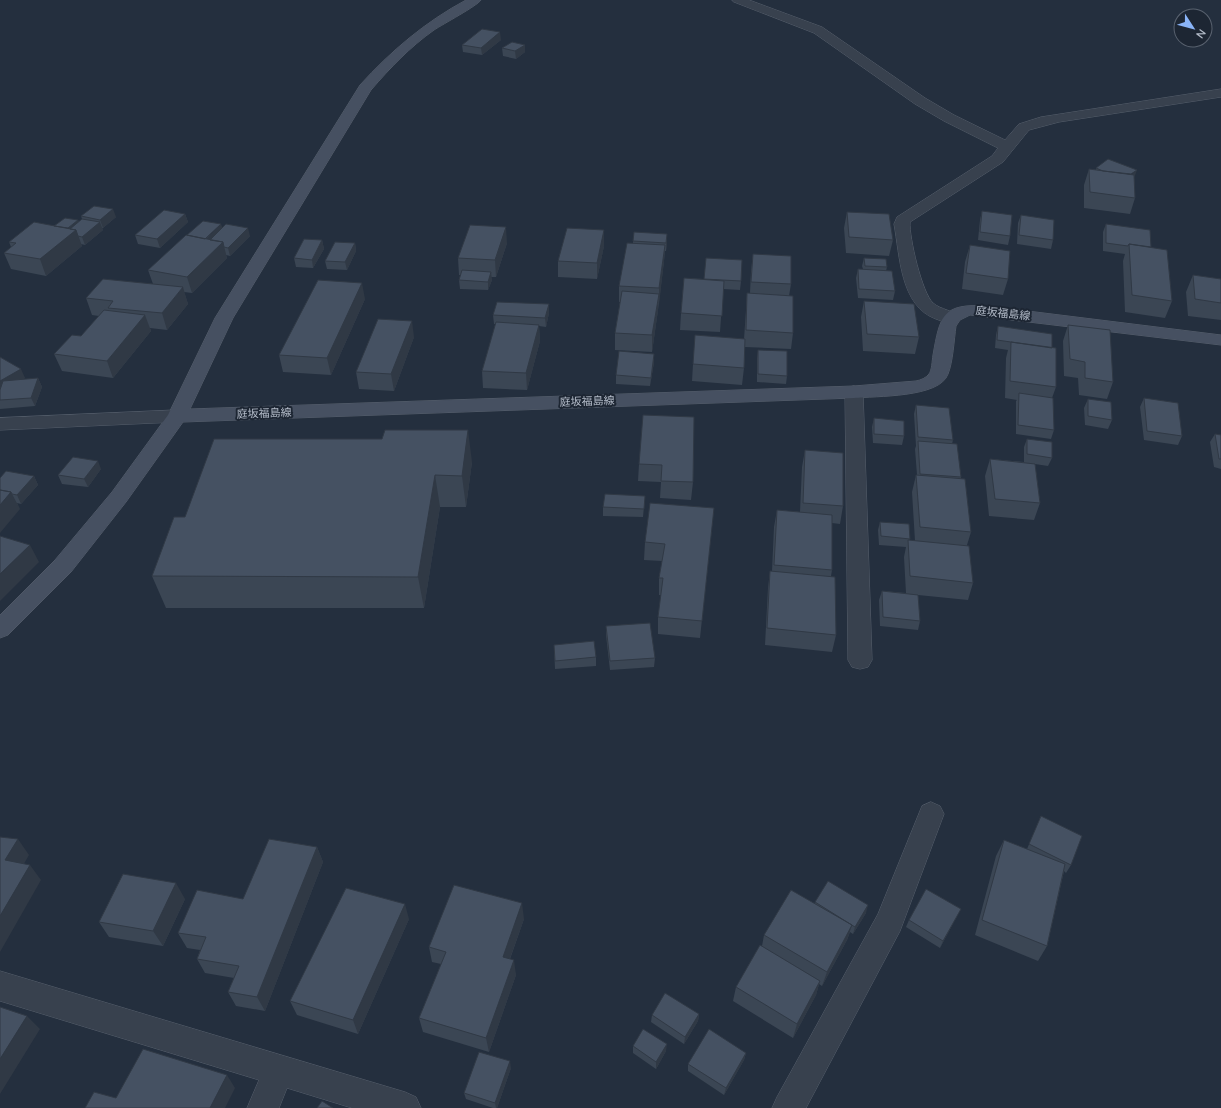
<svg xmlns="http://www.w3.org/2000/svg" width="1221" height="1108" viewBox="0 0 1221 1108" font-family="Quicksand,'Noto Sans JP',sans-serif">
	<style>
		.lines { fill: none; stroke-linecap: round; stroke-linejoin: round }
		.street-casing { stroke: #565f6c; stroke-width: 1 }
		.secondary-casing { stroke: #565f6c; stroke-width: 1 }
		.street { fill: #38414e; fill-rule: evenodd }
		.secondary { fill: #465061; fill-rule: evenodd }
		.wall { fill: #3b4654 }
		.shaded-wall { fill: #303945 }
		.building { fill: #455162; stroke: #303945 }
		.labels { text-anchor: middle; stroke-width: 4; stroke-linejoin: round; paint-order: stroke }
		.street-label { font-size: 11px; fill: #b4bcc9; stroke: #1d2633 }
	</style>
	<rect width="100%" height="100%" fill="#242f3e"/>
	<g class="lines">
		<g class="street-casing">
			<path id="street" d="M732,0H749L822,27L925,98L954,115L1005,140L1019,124L1041,117L1221,89V97L1059,122L1029,130L1003,162L910,222C909,237 922,293 933,303C941,310 954,310 960,318L957,322C949,324 944,322 936,319C900,306 900,256 894,224L897,217L992,156L998,148L944,121L915,104L814,33L734,2Z
				M854,386L861,388L863,392L872,660L868,667L860,669L852,667L848,660L845,392L847,388Z
				M177,410L184,412L187,416L184,420L177,422L0,430V418Z
				M931,802L940,806L944,814L900,931L806,1108H772L777,1097L878,914L922,806Z
				M0,971L405,1092L416,1097L421,1108H352L287,1088L279,1108H247L259,1080L0,1001Z"/>
		</g>
		<g class="secondary-casing">
			<path id="secondary" d="M466,0H481C477,6 443,24 434,30C410,47 390,68 371,90L233,318L190,409L854,386L916,381C921,380 926,378 929,374C932,370 932,361 933,355C940,316 942,303 987,306L1221,335V345L970,315L960,320L956,326C954,340 953,362 948,374C940,398 875,396 854,398L183,422L126,502L71,572L8,635L0,638V615L55,560L112,492L168,415L215,318L360,85C391,51 425,22 466,0Z"/>
		</g>
		<use href="#street" class="street"/>
		<use href="#secondary" class="secondary"/>
	</g>
	<path class="wall" d="M501,40L482,55L463,52L462,45Z
		M525,45V52L516,59L503,56L502,48Z
		M1096,168L1134,178L1135,198L1130,214L1084,208V185L1089,169L1096,170Z
		M982,211L1010,236L1008,245L978,240L980,220Z
		M847,212L893,240L889,256L846,253L844,228Z
		M185,214L188,222L160,248L138,244L135,235Z
		M1021,215L1053,240L1051,249L1017,244L1018,223Z
		M81,216L116,217L103,228H102L103,230L85,245L81,244L82,246L46,276L11,269L4,253L11,247L9,242L78,220L79,222L82,219Z
		M1106,224L1151,247L1172,301L1165,318L1125,312L1123,261L1125,254L1103,251V232Z
		M222,228L250,236L230,256L226,255L227,258L192,293L184,292L188,304L167,330L150,328L151,331L113,378L62,371L54,354L81,336L99,316L92,315L86,298L153,284L148,270Z
		M667,234V242L666,251H665L664,261L658,310L652,352L615,350V333L620,302H619V286L633,243V241Z
		M322,240L324,249L313,268L296,267L294,258Z
		M355,243L356,251L347,270L327,269L325,261Z
		M507,243L496,277H491L492,280L488,290L460,289L459,280L461,275H459L458,258Z
		M970,245L1008,279L1003,295L962,289L965,262Z
		M604,246L597,279L558,277V261Z
		M753,254L791,284L789,296L793,333L791,349L745,347L744,368L742,385L692,381L693,364L744,339L746,310L747,293H750L751,271Z
		M864,258L887,267L886,271L895,291L893,300L858,298L856,278L858,269H863L862,266Z
		M1193,275L1221,279V320L1188,316L1186,292Z
		M684,278L741,281L740,290L723,289L720,332L680,330L681,313Z
		M365,299L331,375L283,372L279,355Z
		M864,301L919,337L915,354L863,351L861,317Z
		M549,313L546,327L539,326L540,341L527,390L483,388L482,371L496,324H494L493,315Z
		M1068,325L1113,382L1107,399L1079,395L1078,378L1064,376L1063,341Z
		M998,326L1052,348L1056,387L1052,398L1054,430L1051,439L1016,434V401L1017,400L1005,398L1006,358L1008,350L995,348L996,335Z
		M414,337L394,391L359,389L356,372Z
		M758,350L787,376L786,384L757,382V358Z
		M654,354V362L650,386L616,384V375Z
		M0,357L25,378L21,380L38,378L42,387L35,406L0,409Z
		M1144,398L1182,436L1178,445L1144,440L1140,407Z
		M1088,399L1112,420L1108,429L1085,425L1084,408Z
		M916,405L953,440L952,444L961,477V479L971,532L967,545L973,583L968,600L918,595L920,621L918,630L880,626L879,600L882,591L906,593L904,557L906,547L879,545L878,530L880,522L910,539L909,540L915,541L912,492L916,475H917L915,449L916,446L914,414Z
		M694,417L693,482L691,500L660,498L661,482L638,481L639,464Z
		M874,418L904,436L902,445L873,443L872,427Z
		M1215,434L1221,435V469L1214,467L1210,442Z
		M1027,439L1052,458L1048,466L1035,464L1040,503L1034,520L989,516L985,476L990,459L1024,462V447Z
		M805,450L843,506L840,524L832,523V570L831,576L836,635L832,652L765,645L768,588L770,571H772L774,527L777,510L800,512L802,467Z
		M472,462L466,507H440L424,608H166L152,576L185,517Z
		M101,469L88,487L62,484L58,475Z
		M34,476L38,485L21,504L17,503L20,509L0,478Z
		M645,496L643,517L603,516V507Z
		M712,525L700,638L658,634V617L661,595H659V578L662,561L644,560L645,542Z
		M606,626L655,658L654,667L610,670L606,635Z
		M554,645L596,657V666L555,669Z
		M1041,816L1071,865L1066,873L1064,871L1047,946L1038,961L975,935L996,856L1004,840L1027,849Z
		M317,847L323,862L265,1011L236,1006L228,992L234,978L205,973L197,959L200,950L187,948L178,933L243,899Z
		M185,899L163,946L109,937L99,922Z
		M815,902L866,913L853,934L850,932L847,940L822,986L819,984L816,995L793,1038L733,1001L736,987L762,946L764,935L814,904Z
		M957,916L940,948L906,927L909,920Z
		M409,919L358,1034L297,1015L290,1001Z
		M524,919L510,959L516,975L489,1052L423,1032L419,1018L441,964L432,962L429,947Z
		M699,1014L698,1021L684,1044L651,1022L652,1015Z
		M633,1046L666,1051L656,1069L633,1053Z
		M746,1053L744,1060L724,1095L688,1071V1064Z
		M511,1068L497,1108H493L466,1099L464,1093Z"/>
	<path class="shaded-wall" d="M500,32L501,40L482,55L481,48Z
		M525,45V52L516,59L515,51Z
		M1137,170L1134,178L1126,179Z
		M113,209L116,217L103,228L100,220Z
		M185,214L188,222L160,248L157,239Z
		M78,220L81,228L77,232L82,246L46,276L40,259L65,231Z
		M100,222L103,230L85,245L82,237Z
		M221,224L224,232L211,244L203,242Z
		M506,227L507,243L496,277L495,260Z
		M248,228L250,236L230,256L228,248Z
		M604,230V246L597,279V263Z
		M667,234V242L666,251V243Z
		M322,240L324,249L313,268L312,260Z
		M223,242L227,258L192,293L187,277Z
		M355,243L356,251L347,270L345,262Z
		M665,245L664,261L659,305V288Z
		M491,272L492,280L488,290V282Z
		M362,283L365,299L331,375L327,358Z
		M183,287L188,304L167,330L162,313Z
		M659,294L658,310L652,352V335Z
		M549,304V313L546,327L545,318Z
		M145,315L151,331L113,378L107,361Z
		M412,321L414,337L394,391L391,374Z
		M539,325L540,341L527,390L526,373Z
		M654,354V362L650,386Z
		M21,369L25,378L2,391L0,387V381Z
		M38,378L42,387L35,406L31,398Z
		M468,430L472,462L466,507L462,476Z
		M98,461L101,469L88,487L84,479Z
		M435,475L440,507L424,608L418,577Z
		M34,476L38,485L21,504L17,495Z
		M11,492L20,509L0,533V505Z
		M30,545L39,562L0,601V574Z
		M18,839L29,855L17,876L5,860Z
		M317,847L323,862L265,1011L257,997Z
		M30,865L41,880L0,952V916Z
		M176,883L185,899L163,946L153,931Z
		M522,903L524,919L505,972L503,957Z
		M405,904L409,919L358,1034L353,1020Z
		M868,905L866,913L853,934L855,927Z
		M961,909L957,916L940,948L943,941Z
		M852,925L847,940L822,986L827,972Z
		M514,960L516,975L489,1052L486,1038Z
		M820,981L816,995L793,1038L797,1024Z
		M699,1014L698,1021L684,1044L685,1037Z
		M27,1016L40,1029L0,1094V1059Z
		M667,1044L666,1051L656,1069V1062Z
		M746,1053L744,1060L724,1095L726,1088Z
		M510,1061L511,1068L497,1108H496L495,1103Z
		M227,1075L235,1088L225,1108H210Z"/>
	<path class="building" d="M482,29L500,32L481,48L462,45Z
		M512,42L525,45L515,51L502,48Z
		M1108,159L1137,170L1131,174L1103,171L1096,168Z
		M1089,169L1134,175L1135,198L1090,192Z
		M94,206L113,209L100,220L81,216Z
		M164,210L185,214L157,239L135,235Z
		M982,211L1012,215L1010,236L980,232Z
		M847,212L889,214L893,240L849,237Z
		M1021,215L1054,220L1053,240L1019,235Z
		M65,218L78,220L68,228L54,226Z
		M82,219L100,222L82,237L78,236L76,230L70,229Z
		M203,221L221,224L205,239L187,235Z
		M34,222L76,230L40,259L4,253L16,243L9,242Z
		M226,224L248,228L228,248L224,247L223,242L210,240Z
		M1106,224L1150,230L1151,247L1129,244L1128,246L1106,243Z
		M470,225L506,227L495,260L458,258Z
		M567,228L604,230L597,263L558,261Z
		M634,232L667,234L666,243L633,241Z
		M186,235L223,242L187,277L148,270Z
		M304,239L322,240L312,260L294,258Z
		M335,242L355,243L345,262L325,261Z
		M627,243L665,245L659,288L619,286Z
		M1129,244L1167,250L1172,301L1132,295Z
		M970,245L1010,251L1008,279L966,273Z
		M753,254L791,256V284L751,282Z
		M706,258L742,260L741,281L704,279Z
		M864,258L886,259L887,267L865,266Z
		M858,269L892,271L895,291L859,289Z
		M462,270L491,272L488,282L459,280Z
		M1193,275L1221,279V303L1195,299Z
		M684,278L724,281L722,316L681,313Z
		M103,279L183,287L162,313L108,308L113,301L86,298Z
		M318,280L362,283L327,358L279,355Z
		M622,291L659,294L652,335L615,333Z
		M747,293L793,296V333L746,330Z
		M864,301L914,304L919,337L867,334Z
		M497,302L549,304L545,318L493,315Z
		M104,310L145,315L107,361L54,354L72,335L81,336Z
		M378,319L412,321L391,374L356,372Z
		M496,322L539,325L526,373L482,371Z
		M1068,325L1110,330L1113,382L1085,378V362L1070,359Z
		M998,326L1052,334V348L997,340Z
		M695,335L745,339L744,368L693,364Z
		M1011,342L1056,348V387L1010,381Z
		M758,350L787,351V376L758,374Z
		M619,351L654,354L651,378L616,375Z
		M0,357L21,369L0,381Z
		M38,378L31,398L0,400V390L3,381Z
		M1019,393L1053,398L1054,430L1018,425Z
		M1144,398L1178,403L1182,436L1147,431Z
		M1088,399L1111,402L1112,420L1088,416Z
		M916,405L949,408L953,440L918,437Z
		M643,415L694,417L693,482L661,481L662,465L639,464Z
		M874,418L904,421V436L874,434Z
		M385,430H468L462,476L435,475L418,577L152,576L174,517H185L214,439H382Z
		M1215,434L1221,435V459H1219Z
		M1027,439L1052,442V458L1027,454Z
		M918,441L957,444L961,477L920,474Z
		M805,450L843,453V506L803,503Z
		M73,457L98,461L84,479L58,475Z
		M990,459L1035,464L1040,503L995,499Z
		M6,471L34,476L17,495L12,494L11,492L0,490V478Z
		M916,475L965,479L971,532L920,527Z
		M0,490L11,492L0,505Z
		M605,494L645,496L644,509L603,507Z
		M650,503L714,508L702,621L658,617L663,578H659L665,544L645,542Z
		M777,510L832,515V570L774,565Z
		M880,522L909,524L910,539L881,536Z
		M0,536L30,545L0,574Z
		M908,540L969,546L973,583L910,576Z
		M770,571L835,577L836,635L767,628Z
		M882,591L918,595L920,621L883,617Z
		M650,623L655,658L610,661L606,626Z
		M594,641L596,657L555,661L554,645Z
		M1041,816L1082,836L1071,865L1029,844Z
		M0,837L18,839L5,860L30,865L0,916Z
		M269,839L317,847L257,997L228,992L239,966L197,959L206,937L178,933L197,890L243,899Z
		M1004,840L1065,864L1047,946L982,920Z
		M123,874L176,883L153,931L99,922Z
		M828,881L868,905L855,927L815,902Z
		M454,885L522,903L503,957L514,960L486,1038L419,1018L446,952L429,947Z
		M346,888L405,904L353,1020L290,1001Z
		M926,889L961,909L943,941L909,920Z
		M791,890L852,925L827,972L764,935Z
		M760,945L820,981L797,1024L736,987Z
		M665,993L699,1014L685,1037L652,1015Z
		M0,1007L27,1016L0,1059Z
		M643,1029L667,1044L656,1062L633,1046Z
		M709,1029L746,1053L726,1088L688,1064Z
		M143,1049L227,1075L210,1108H85L94,1092L116,1098Z
		M479,1052L510,1061L495,1103L464,1093Z
		M322,1101L333,1108H317Z"/>
	<g class="labels">
		<g class="street-label">
			<text transform="translate(1003 313) rotate(6)" y="4">庭坂福島線</text>
			<text transform="translate(587 401) rotate(-2)" y="4">庭坂福島線</text>
			<text transform="translate(264 413) rotate(-2)" y="4">庭坂福島線</text>
		</g>
	</g>
	<g transform="translate(1193 28) rotate(126)"><circle r="19" fill="#1d2633" stroke="#59626f"/>
	<path d="M0-3L7 15L0 10L-7 15Z" fill="#8ab4f8"/>
	<text y="-6" font-size="11" font-weight="bold" text-anchor="middle" fill="#b4bcc9">N</text>
	</g>
</svg>
